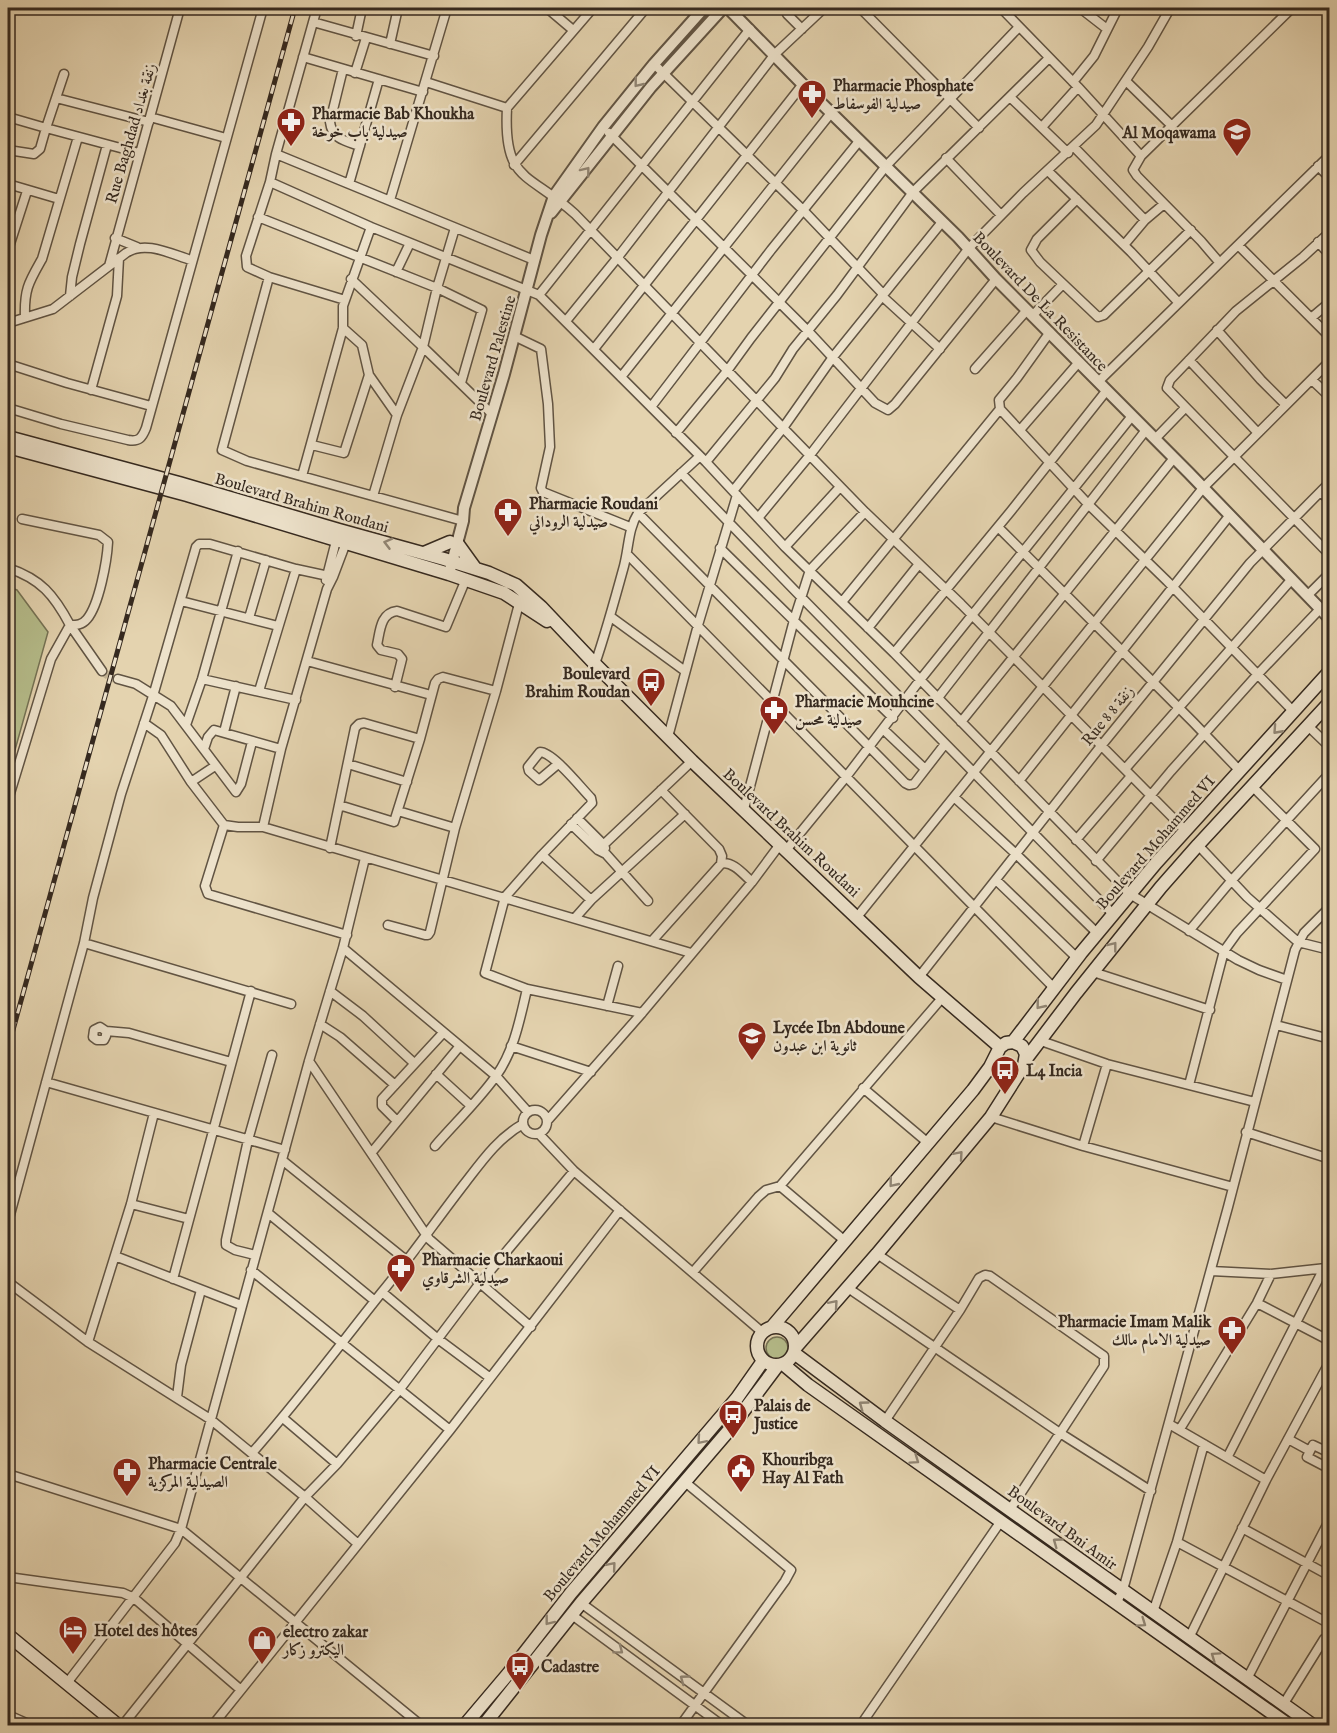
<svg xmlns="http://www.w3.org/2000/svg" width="1337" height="1733" viewBox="0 0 1337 1733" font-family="'IM FELL English',Amiri,serif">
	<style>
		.green { fill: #b5bc8a; stroke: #757254; stroke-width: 1.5 }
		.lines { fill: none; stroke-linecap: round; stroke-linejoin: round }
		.minor-tunnel { stroke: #c1b192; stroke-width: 8; stroke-dasharray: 8 4; stroke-linecap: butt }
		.minor-casing { stroke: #615443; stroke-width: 11 }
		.tertiary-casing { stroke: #615443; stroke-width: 14 }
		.secondary-casing { stroke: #35291f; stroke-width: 15 }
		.minor { stroke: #ede2cb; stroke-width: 8 }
		.tertiary { stroke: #ede2cb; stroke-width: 10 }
		.secondary { stroke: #ede2cb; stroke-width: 12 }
		.rail-casing { stroke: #35291f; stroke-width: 5 }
		.rail { stroke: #ede2cb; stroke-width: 3; stroke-dasharray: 9; stroke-linecap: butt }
		.oneway { stroke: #918675 }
		.labels { text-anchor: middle; stroke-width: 5; stroke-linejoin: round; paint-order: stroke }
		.poi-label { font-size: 16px; font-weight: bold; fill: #35291f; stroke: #ede2cb; text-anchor: start }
		.street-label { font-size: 16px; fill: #35291f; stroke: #ede2cb }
	</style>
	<rect width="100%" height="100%" fill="#e4d3af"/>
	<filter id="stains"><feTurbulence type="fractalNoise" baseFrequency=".00333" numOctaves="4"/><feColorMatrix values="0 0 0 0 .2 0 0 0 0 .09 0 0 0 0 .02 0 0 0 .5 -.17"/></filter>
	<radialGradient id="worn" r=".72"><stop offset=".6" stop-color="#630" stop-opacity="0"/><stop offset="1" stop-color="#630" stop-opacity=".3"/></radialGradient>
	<path class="green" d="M8,587L17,590L48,632L8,775Z
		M766 1348a11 11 0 1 1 22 0a11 11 0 1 1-22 0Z"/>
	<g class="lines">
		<path class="minor-tunnel" d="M102,671L111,678L118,679"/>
		<g class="minor-casing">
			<path id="minor" d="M317,8L276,154L534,260
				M547,8L573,30
				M593,8L507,108C503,183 529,172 575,214L865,512L961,604L1185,830
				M787,8V14L802,29
				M860,8L979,128
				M1001,8L1078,87L1141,156L1292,8
				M1080,8L1107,29
				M313,22L434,56
				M356,36L362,8
				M390,44L398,8
				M303,57L423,92
				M654,64L803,210L883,294
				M343,69L330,122C332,139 345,141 360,146
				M355,73L366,38
				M1126,81L1172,126
				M426,82L507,108
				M1073,82L1094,56L1118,8
				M1010,97L1068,153
				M56,98L149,122
				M8,117L46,128L64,74
				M150,117L226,138
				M1042,127L1078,87
				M609,133L808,331L875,403L888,410L895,404L996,279
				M1074,147L1145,220
				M8,150L34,154L40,149L46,128L139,153
				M276,154L270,182L246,256L247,267L269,277L345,300
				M1141,156L1133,170L1137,176L1201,241L1219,262
				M946,158L1001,215
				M514,165L646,8
				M1318,166L1330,178
				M1048,171L1131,252L1178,302
				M270,182L371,227L539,295L706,462L785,547L894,653L1130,894L1238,960L1259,970L1287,980
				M8,184L59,199
				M349,184L379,79
				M1077,199L1037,239L1031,250L1040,262L1098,317L1104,315L1191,230
				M390,200L447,8
				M258,217L437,288L482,310L461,383
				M455,228L437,288L423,347L492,414
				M1330,232L1303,257L1236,311L1170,380L1167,388L1330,555
				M115,238L137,247
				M1318,242L1330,255
				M1124,245L1145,220L1164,204
				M1238,245L1330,337
				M8,250L27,191
				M109,266L180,8
				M396,272L410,243
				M269,277L222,450L247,461L463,521
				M351,279L423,347L397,415L373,496
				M539,295L750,29
				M70,296L72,277L80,244L107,145
				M882,296L940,349
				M1033,315L1063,284
				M25,317C24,289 29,282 42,259L78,137
				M1311,318L1330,302
				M566,321L618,257L775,54L824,8
				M8,323L53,309L126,253C145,240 171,254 191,260
				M1217,330L1261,380L1286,405
				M1050,332L1017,378L999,400L1000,409L1088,504L1167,581L1293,711
				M514,336L541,349L548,404L550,447L541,488L543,492L630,527
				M594,349L803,84
				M1189,360L1258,433
				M8,364L67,383L151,406
				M975,369L1027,310
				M369,375L397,415
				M621,377L831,113
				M1312,380L1330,397
				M1098,382L1330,155
				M91,390L117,296L119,258
				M651,407L771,250L860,140
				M8,408L61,424L128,440C139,442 142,438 146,428L263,8
				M1020,430L1079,362
				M676,433L727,371L751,338L886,166L1019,27
				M1155,439L1185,408
				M312,445L344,453L369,375L362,345L343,328
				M706,462L775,378L793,349L837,295L913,192L1049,58
				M681,473L802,598L1113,914
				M302,476L343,328V306L371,227
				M733,491L783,428L833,357L942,222
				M1321,492L1330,501
				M638,513L905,783L909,785L914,784L945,744
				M758,518L810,455L969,248L1023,193L1096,125L1148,47L1168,12
				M22,519L99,535L108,542C107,561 99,605 87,619C82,625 77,625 70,625
				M998,527L1193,722L1240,771
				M785,547L840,487
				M720,548L893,718
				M627,554L1054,988
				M8,568C41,579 54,595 70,625L51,659L8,800
				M326,580L337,537
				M1308,595L1330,573
				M181,601L278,626
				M842,602L1000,409
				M611,617L685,671
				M249,618L266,560
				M70,625L102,671
				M868,628L919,564
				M894,653L1011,511L1107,390
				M307,661L431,695
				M595,664C606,632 615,599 624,566C629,547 628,529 638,513L700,456
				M118,679L136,684L171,706L236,792L241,784L252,742
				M202,679L296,700
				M395,687L402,659L398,654L381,650L377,645C380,632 380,613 397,611L446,627L466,579
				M259,691L296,569
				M937,699L1146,430
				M961,722L1174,458
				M144,723L161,735L191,782L224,825L238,827H263L691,953
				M186,725L202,679L238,551
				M1308,726L1330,747
				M884,730L925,769
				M224,732L236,686
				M668,737L698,625L737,495
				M204,749L208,737L214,730L281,749
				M348,764L407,782
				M1125,769L1292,579
				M1019,781L1230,515
				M191,782L215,766
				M661,790L719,849L722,856L721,864
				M954,797L1016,854L1097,933
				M339,805L394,822L420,739L435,683L438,679L443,677L496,691
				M744,809L794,620L810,570L865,512
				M398,811L455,828
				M577,818L604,845L605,848
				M571,824L598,850L606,854L648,901
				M224,825L205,886L208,894L347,935
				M263,827L281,749L327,589L333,577L347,540
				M1076,840L1131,776
				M1198,845L1247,897L1298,942L1330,950
				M330,848L355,728L359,724L364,723L420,739
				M787,849L846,777L920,680L1132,416
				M598,850L692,761
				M542,855L591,900
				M365,858L343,948L309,1061L181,1529L422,1726
				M1096,861L1171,771L1258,674L1320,609
				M996,880L1077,958
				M857,917L1203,488L1330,361
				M575,918L591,900L685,814
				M388,925L425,935H428L430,932L455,828L496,691L520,600
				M1189,931L1231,881L1330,773
				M652,941L721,864C732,860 744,875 752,882
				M84,943L291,1004
				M343,948L496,1076L528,1112
				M1093,972L1210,1010
				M919,977L1101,746L1250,563L1330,482
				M527,989L642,1013
				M330,991L363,1016L414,1063
				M607,1006L618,966
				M320,1024L340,1037L395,1085
				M1276,1025L1330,1039
				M106,1031V1036L104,1040H97L93,1037L94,1030L100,1027L106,1031L129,1033L231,1062
				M1041,1041L1107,1064L1255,1102
				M511,1046L591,1072
				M309,1061L429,1239L531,1327
				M436,1074L470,1105
				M46,1082L285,1150
				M1189,1085L1224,951L1237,933L1315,849L1252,786
				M863,1088L927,1142
				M523 1122a12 12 0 1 1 24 0a12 12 0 1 1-24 0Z
				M991,1117L1083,1146L1233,1187
				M397,1121L382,1106V1099L443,1033
				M547,1121L642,1013L752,882L781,843
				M1246,1132L1330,1159
				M539,1134L574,1171L762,1332
				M435,1146C455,1123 478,1101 496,1076C514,1051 520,1019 527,989L485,973L505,897L542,855L592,803L591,798C581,788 553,752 540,752L528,767L529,771L539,780L558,764
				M1083,1146L1107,1064
				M372,1152L459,1047
				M282,1160L406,1260
				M780,1186L845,1241
				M131,1204L189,1219
				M268,1213L375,1301
				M8,1222L84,943L93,898L121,794L153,696L196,547L199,544H210L296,569L333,577
				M877,1254L960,1310
				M255,1255L235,1250L226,1245V1240L248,1140L272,1055
				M115,1256L241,1305
				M251,1270L450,1430
				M1211,1271L1271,1274L1326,1268
				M693,1272L758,1197L766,1190L780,1186L942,998
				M173,1279L251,991
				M8,1282L88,1342L210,1419L305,1497L358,1544
				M848,1288L1060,1433L1151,1491
				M382,1292L438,1339L489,1377
				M1257,1303L1330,1341
				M88,1342L131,1204L154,1113
				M177,1397L181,1365L201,1290
				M283,1418L337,1464
				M885,1421L960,1310L979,1278L985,1275L990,1276L1104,1356V1366L1011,1508
				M1169,1424L1266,1480
				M1180,1429L1257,1303L1271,1274
				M1288,1439L1310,1451
				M252,1453C298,1401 339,1346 382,1292C411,1257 437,1219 465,1183C482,1161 498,1138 523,1124
				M1330,1453L1313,1445L1307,1457L1330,1469
				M1228,1456L1324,1268
				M8,1474L181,1529L175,1543L67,1683
				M1242,1528L1330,1576
				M1177,1542L1330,1624
				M8,1577L123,1593L134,1598L241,1690
				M581,1603L749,1726
				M1116,1604L1123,1590L1228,1207L1295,950L1304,933L1330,907
				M1153,1612L1177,1542L1204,1444
				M572,1615L723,1726
				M1189,1638L1266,1480L1330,1361
				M1247,1679L1330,1519
				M1283,1705L1324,1639L1330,1636
				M8,1715L33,1726
				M122,1726L305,1497L337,1464L400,1389L480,1283L574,1171
				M212,1726L450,1430L620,1210
				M680,1726L785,1581L791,1570L685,1482
				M860,1726L1001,1521"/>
		</g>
		<g class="tertiary-casing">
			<path id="tertiary" d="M728,8L818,100L958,237L996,279L1189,473L1330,619
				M551,213L651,87L723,8
				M449,574L463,521L464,508L504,374L541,235L554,196L603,127L654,64L704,8"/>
		</g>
		<g class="secondary-casing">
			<path id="secondary" d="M8,437L179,483L339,530L444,559L489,573L516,585L541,607L595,664L692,761L919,977L1000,1047
				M8,447L187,495L449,574L504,593L547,621
				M457,543L475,568
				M424,553L450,542
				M1013,1042L1081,953L1156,863L1330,671
				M996,1057C998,1070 1009,1075 1020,1069
				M1026,1059L1076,993L1161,887L1198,845L1330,702
				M757 1346a19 19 0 1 1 38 0a19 19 0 1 1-38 0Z
				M772,1327L973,1090L990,1067L1000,1047L1006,1043L1013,1042L1022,1046L1026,1054L1024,1065L991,1117L877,1254L795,1348
				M794,1353L885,1421L1314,1726
				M783,1364L808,1385L1290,1726
				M8,1635L119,1726
				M464,1726L508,1674L571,1593L737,1398L763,1361
				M483,1726L581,1603L730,1429L778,1365"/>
		</g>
		<use href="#minor" class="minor"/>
		<use href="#tertiary" class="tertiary"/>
		<use href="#secondary" class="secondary"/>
		<g class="rail-casing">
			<path id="rail" d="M8,1048L295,8"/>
		</g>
		<use href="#rail" class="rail"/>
	</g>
	<defs><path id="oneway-chevron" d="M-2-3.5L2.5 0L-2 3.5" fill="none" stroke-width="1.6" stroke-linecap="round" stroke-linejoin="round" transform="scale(1.5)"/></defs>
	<g class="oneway">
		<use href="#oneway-chevron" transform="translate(638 83) rotate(129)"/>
		<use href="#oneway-chevron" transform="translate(586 171) rotate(-52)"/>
		<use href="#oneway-chevron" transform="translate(388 543) rotate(-165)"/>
		<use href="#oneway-chevron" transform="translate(1277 730) rotate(132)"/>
		<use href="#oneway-chevron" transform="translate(1113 946) rotate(-52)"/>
		<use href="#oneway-chevron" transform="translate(1040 1005) rotate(129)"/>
		<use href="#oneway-chevron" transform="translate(959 1155) rotate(-49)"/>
		<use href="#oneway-chevron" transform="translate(893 1183) rotate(129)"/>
		<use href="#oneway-chevron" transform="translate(834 1304) rotate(-49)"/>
		<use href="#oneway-chevron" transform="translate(863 1405) rotate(-144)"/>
		<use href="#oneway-chevron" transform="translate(701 1440) rotate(131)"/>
		<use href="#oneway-chevron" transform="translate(915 1460) rotate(35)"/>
		<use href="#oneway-chevron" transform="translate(1057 1542) rotate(-144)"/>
		<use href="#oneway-chevron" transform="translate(612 1566) rotate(-50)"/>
		<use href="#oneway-chevron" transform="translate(549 1621) rotate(128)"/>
		<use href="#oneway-chevron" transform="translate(1142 1623) rotate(35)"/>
		<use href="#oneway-chevron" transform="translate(619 1650) rotate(37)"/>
		<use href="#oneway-chevron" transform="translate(1215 1656) rotate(-145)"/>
		<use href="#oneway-chevron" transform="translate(684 1679) rotate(-144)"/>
	</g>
	<defs>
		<g id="pharmacy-pin" transform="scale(1.5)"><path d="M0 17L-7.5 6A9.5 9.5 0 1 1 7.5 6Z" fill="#8f2418" stroke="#ede2cb"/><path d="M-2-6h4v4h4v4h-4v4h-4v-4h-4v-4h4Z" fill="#fff"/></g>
		<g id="school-pin" transform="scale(1.5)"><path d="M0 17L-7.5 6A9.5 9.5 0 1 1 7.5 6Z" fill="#8f2418" stroke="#ede2cb"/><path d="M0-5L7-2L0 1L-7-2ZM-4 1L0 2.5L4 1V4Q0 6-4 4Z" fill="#fff"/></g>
		<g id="bus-pin" transform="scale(1.5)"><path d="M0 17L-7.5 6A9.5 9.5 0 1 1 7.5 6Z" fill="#8f2418" stroke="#ede2cb"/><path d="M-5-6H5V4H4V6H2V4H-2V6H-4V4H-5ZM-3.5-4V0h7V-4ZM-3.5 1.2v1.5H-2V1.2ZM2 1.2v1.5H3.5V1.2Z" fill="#fff"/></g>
		<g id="civic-pin" transform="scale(1.5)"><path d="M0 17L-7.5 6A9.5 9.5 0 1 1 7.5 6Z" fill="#8f2418" stroke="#ede2cb"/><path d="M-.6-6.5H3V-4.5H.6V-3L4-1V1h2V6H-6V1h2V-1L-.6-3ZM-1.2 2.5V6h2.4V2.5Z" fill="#fff"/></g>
		<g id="hotel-pin" transform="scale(1.5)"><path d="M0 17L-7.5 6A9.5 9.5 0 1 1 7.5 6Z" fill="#8f2418" stroke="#ede2cb"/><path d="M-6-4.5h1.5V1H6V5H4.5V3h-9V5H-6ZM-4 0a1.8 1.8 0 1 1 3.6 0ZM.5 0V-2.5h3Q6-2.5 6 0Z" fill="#fff"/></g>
		<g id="shop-pin" transform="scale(1.5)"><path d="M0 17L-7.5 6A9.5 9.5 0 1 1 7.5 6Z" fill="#8f2418" stroke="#ede2cb"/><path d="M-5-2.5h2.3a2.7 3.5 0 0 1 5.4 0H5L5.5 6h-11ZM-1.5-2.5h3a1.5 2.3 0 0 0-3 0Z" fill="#fff"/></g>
	</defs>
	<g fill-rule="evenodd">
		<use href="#pharmacy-pin" x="812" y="94"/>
		<use href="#pharmacy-pin" x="291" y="122"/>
		<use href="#school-pin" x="1237" y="132"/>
		<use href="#pharmacy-pin" x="508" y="512"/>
		<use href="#bus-pin" x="651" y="682"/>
		<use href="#pharmacy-pin" x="774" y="710"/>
		<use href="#school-pin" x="752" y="1036"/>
		<use href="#bus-pin" x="1005" y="1070"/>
		<use href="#pharmacy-pin" x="401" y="1268"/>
		<use href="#pharmacy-pin" x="1232" y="1330"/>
		<use href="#bus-pin" x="733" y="1414"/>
		<use href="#civic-pin" x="741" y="1468"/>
		<use href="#pharmacy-pin" x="127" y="1472"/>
		<use href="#hotel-pin" x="73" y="1630"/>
		<use href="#shop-pin" x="262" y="1640"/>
		<use href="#bus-pin" x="520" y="1666"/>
	</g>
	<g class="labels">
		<g class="poi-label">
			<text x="833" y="91">Pharmacie Phosphate<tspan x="833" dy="18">صيدلية الفوسفاط</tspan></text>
			<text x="312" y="119">Pharmacie Bab Khoukha<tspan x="312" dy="18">صيدلية باب خوخة</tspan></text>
			<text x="1216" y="138" text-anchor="end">Al Moqawama</text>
			<text x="529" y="509">Pharmacie Roudani<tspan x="529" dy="18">صيدلية الروداني</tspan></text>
			<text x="630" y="679" text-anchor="end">Boulevard<tspan x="630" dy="18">Brahim Roudan</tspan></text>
			<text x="795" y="707">Pharmacie Mouhcine<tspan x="795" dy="18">صيدلية محسن</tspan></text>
			<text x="773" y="1033">Lycée Ibn Abdoune<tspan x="773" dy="18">ثانوية ابن عبدون</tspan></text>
			<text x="1026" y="1076">L4 Incia</text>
			<text x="422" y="1265">Pharmacie Charkaoui<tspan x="422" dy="18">صيدلية الشرقاوي</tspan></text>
			<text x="1211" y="1327" text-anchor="end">Pharmacie Imam Malik<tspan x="1211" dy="18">صيدلية الامام مالك</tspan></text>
			<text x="754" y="1411">Palais de<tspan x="754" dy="18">Justice</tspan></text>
			<text x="762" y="1465">Khouribga<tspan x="762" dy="18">Hay Al Fath</tspan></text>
			<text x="148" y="1469">Pharmacie Centrale<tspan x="148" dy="18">الصيدلية المركزية</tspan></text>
			<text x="94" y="1636">Hotel des hôtes</text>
			<text x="283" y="1637">electro zakar<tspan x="283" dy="18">اليكترو زكار</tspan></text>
			<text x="541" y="1672">Cadastre</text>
		</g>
		<g class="street-label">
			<text transform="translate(130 133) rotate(-74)" y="6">Rue Baghdad زنقة بغداد</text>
			<text transform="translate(1041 301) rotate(46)" y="6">Boulevard De La Resistance</text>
			<text transform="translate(492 358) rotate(-74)" y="6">Boulevard Palestine</text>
			<text transform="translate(302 502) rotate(16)" y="6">Boulevard Brahim Roudani</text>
			<text transform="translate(1107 715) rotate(-51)" y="6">Rue 8 8 زنقة</text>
			<text transform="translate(792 832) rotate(43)" y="6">Boulevard Brahim Roudani</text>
			<text transform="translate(1155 842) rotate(-49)" y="6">Boulevard Mohammed VI</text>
			<text transform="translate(1063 1527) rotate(36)" y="6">Boulevard Bni Amir</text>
			<text transform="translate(601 1533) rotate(-50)" y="6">Boulevard Mohammed VI</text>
		</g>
	</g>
	<rect width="1337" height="1733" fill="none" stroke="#e4d3af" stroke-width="30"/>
	<rect x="9" y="9" width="1319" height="1715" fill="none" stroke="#35291f" stroke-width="3"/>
	<rect x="15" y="15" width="1307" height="1703" fill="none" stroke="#35291f" stroke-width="1.5"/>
	<rect width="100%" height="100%" filter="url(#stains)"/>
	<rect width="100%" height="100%" fill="url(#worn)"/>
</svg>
